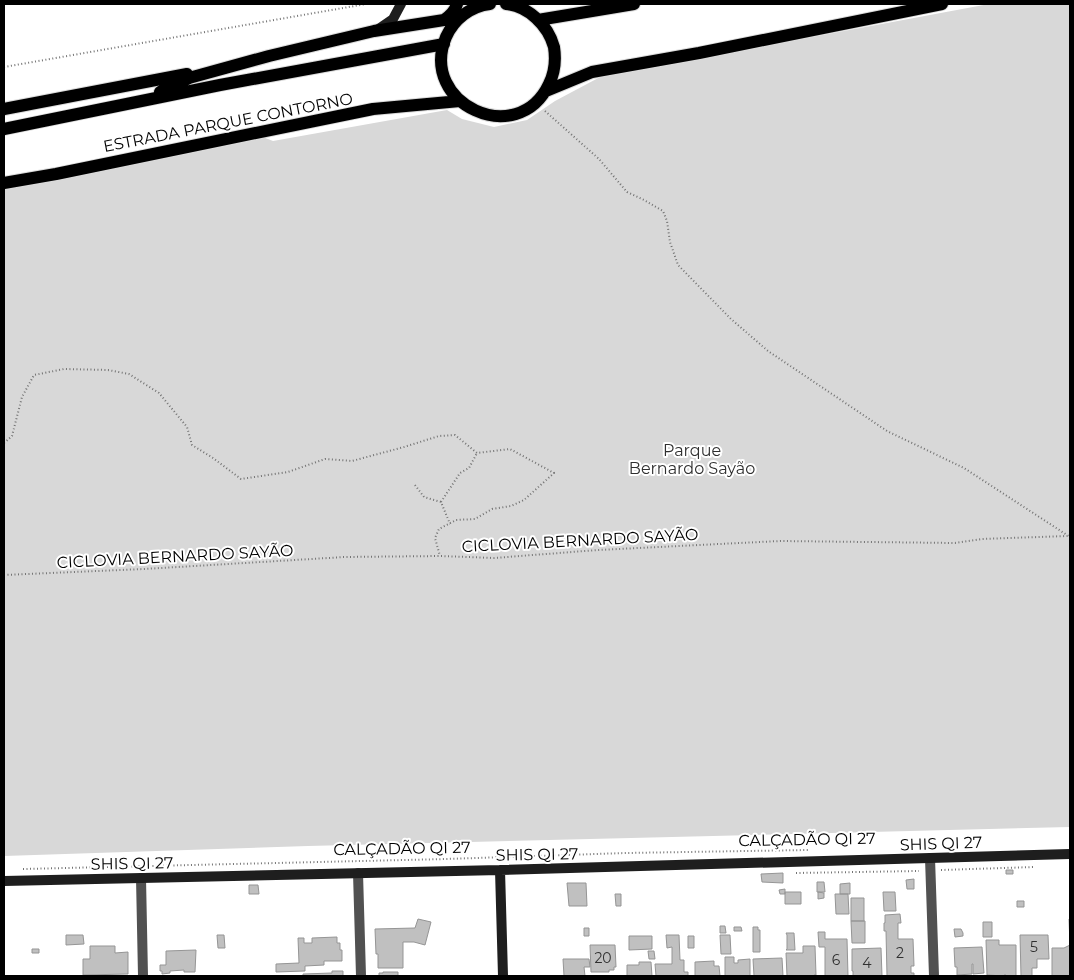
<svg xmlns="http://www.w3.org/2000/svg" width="1074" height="980" viewBox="0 0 1074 980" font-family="Montserrat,sans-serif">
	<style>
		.green { fill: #d8d8d8 }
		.building { fill: #c0c0c0; stroke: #959595 }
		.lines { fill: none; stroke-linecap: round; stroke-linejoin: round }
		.primary-casing { stroke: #dbdbdb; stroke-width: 14 }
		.path { stroke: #737373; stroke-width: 2; stroke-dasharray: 1 2.5; stroke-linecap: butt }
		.street { stroke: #515151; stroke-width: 10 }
		.secondary { stroke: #1e1e1e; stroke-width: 10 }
		.primary { stroke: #000; stroke-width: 12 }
		.labels { text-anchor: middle; stroke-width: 4; stroke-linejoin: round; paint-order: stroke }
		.number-label { font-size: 14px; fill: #303030 }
		.street-label { font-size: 16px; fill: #000; stroke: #fff }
		.park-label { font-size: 16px; fill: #2f2f2f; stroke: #fff }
	</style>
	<rect width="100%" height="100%" fill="#fff"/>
	<path class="green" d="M989,4H1070V827L308,846L4,856V184L253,133L273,141L447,110L462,119L494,127L527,120L555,101L602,76Z"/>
	<path class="building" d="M1006,870H1013V874H1006Z
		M783,873V883L762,882L761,874Z
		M914,879V889H907L906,880Z
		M817,882H824L825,892H817Z
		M567,883H586L587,906H569Z
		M850,883V894H840V884Z
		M249,885H258L259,894H249Z
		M785,889V894H780L779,890Z
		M785,892H801V904H785Z
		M818,892L824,893V898L818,899Z
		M883,892H895L896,911H884Z
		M615,894H621V906H616Z
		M835,894H848L849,914H836Z
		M851,898H864V921H851Z
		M1017,901H1024V907H1017Z
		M900,914L901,923H898V939H913L914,966H911V973H914V976H887L886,931H884V923H885V915Z
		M418,919L431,922L425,945L414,942H403V968H378V954H376L375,929L415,928Z
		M1069,919H1070V976H1052V948H1064L1070,945Z
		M851,921H865V943H852Z
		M983,922H992V937H983Z
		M720,926H725L726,933H720Z
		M734,927H741L742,931H734Z
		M753,927H758V930H760V952H753Z
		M584,928H589V936H584Z
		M954,929H961L963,933V936L955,937Z
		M818,932H825V939H847L848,976H825V947H819Z
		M786,933H794L795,950H786L787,949V935Z
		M66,935H83L84,944L66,945Z
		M217,935H224L225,948H218Z
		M666,935H679L680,960H684V972H688V976H656L655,964H672V947L667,948Z
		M720,935H730L731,954H721Z
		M1020,935H1048L1049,959H1037V968H1032V976H1021Z
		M629,936H652V949L629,950Z
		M688,936H694V948H688Z
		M337,937V943H340V950H342V961H324V965L305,966V971L276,972V964L299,963L298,938H304V943H312V938Z
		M986,940H999V945H1016V976H1006V975H1004V976L987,975Z
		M590,945H615L616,967H614V970H609V972H591Z
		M90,946H115V953L128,952V974L83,975V959H90Z
		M803,946H815L816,975H814V976H787L786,953H803Z
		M982,947L984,973L973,974V964H972V974L957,975V967H955L954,948Z
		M881,948L882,976H853V971H852V949Z
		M32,949H39V953H32Z
		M196,950L195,972H184V970L170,971V973L162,974V971H160V965H166V951Z
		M648,951H654L655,959H649Z
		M725,957H734V963H738V960L750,959V976H725Z
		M782,958L783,976H754L753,959Z
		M563,959H589L590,967H584L585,976H564Z
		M714,961V966H719L720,976H695V962Z
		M639,962H651L652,976H627V965H639Z
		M332,971H343V976H303V974L332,973Z
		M383,972H398V976H379V973H383Z"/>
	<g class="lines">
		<g class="primary-casing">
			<path id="primary" d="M490,4C471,6 454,19 446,37C418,104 518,150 549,84C555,72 556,60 554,47C548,25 528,6 506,4
				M538,20L634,4
				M546,91L592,72L699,53L942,4
				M160,92L189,78L269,56L374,31L444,20C450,16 455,11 457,4
				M4,109L187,74
				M4,129L220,85L444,44
				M4,183L56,174L373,109L460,101"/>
		</g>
		<path class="path" d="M4,67L366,4
			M545,111L599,159L627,192L644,200L663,211L667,221L670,242L678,265L731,319L768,351L887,431L964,468L1070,537
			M4,443L12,436L22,397L34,375L64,369L108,370L129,374L159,393L187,427L192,445L213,458L241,479L288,472L325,459L352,461L404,447L439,436L455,435L477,453L510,449L554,473L524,500L511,506L492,509L475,519L456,520L439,529L435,538L440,556
			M415,485L424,497L441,502L450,524
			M441,502L460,473L469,468L477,453
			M4,575L144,569L345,557L440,556L494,558L598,550L780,541L955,543L982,539L1067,536
			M23,869L446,859L626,853L808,850
			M941,870L1034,867
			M796,873L919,871"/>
		<path class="street" d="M930,858L934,976
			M358,873L361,976
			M141,878L143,976"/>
		<path class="secondary" d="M377,30L393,19L401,4
			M500,870L503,976
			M4,881L500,870L1070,854"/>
		<use href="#primary" class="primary"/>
	</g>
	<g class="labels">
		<g class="number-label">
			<text x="1034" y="952">5</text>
			<text x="900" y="958">2</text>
			<text x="603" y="963">20</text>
			<text x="836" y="965">6</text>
			<text x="867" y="968">4</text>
		</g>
		<g class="street-label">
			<text transform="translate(228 122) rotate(-11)" y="6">ESTRADA PARQUE CONTORNO</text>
			<text transform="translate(580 540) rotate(-3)" y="6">CICLOVIA BERNARDO SAYÃO</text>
			<text transform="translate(175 556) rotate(-3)" y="6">CICLOVIA BERNARDO SAYÃO</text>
			<text transform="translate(807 839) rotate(-1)" y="6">CALÇADÃO QI 27</text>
			<text transform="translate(941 843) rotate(-2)" y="6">SHIS QI 27</text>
			<text transform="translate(402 848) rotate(-1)" y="6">CALÇADÃO QI 27</text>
			<text transform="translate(537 854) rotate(-1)" y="6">SHIS QI 27</text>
			<text transform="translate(132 863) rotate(-1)" y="6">SHIS QI 27</text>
		</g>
		<g class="park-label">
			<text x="692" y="456">Parque<tspan x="692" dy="18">Bernardo Sayão</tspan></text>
		</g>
	</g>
	<rect width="1074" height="980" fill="none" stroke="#000000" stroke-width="10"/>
</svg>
